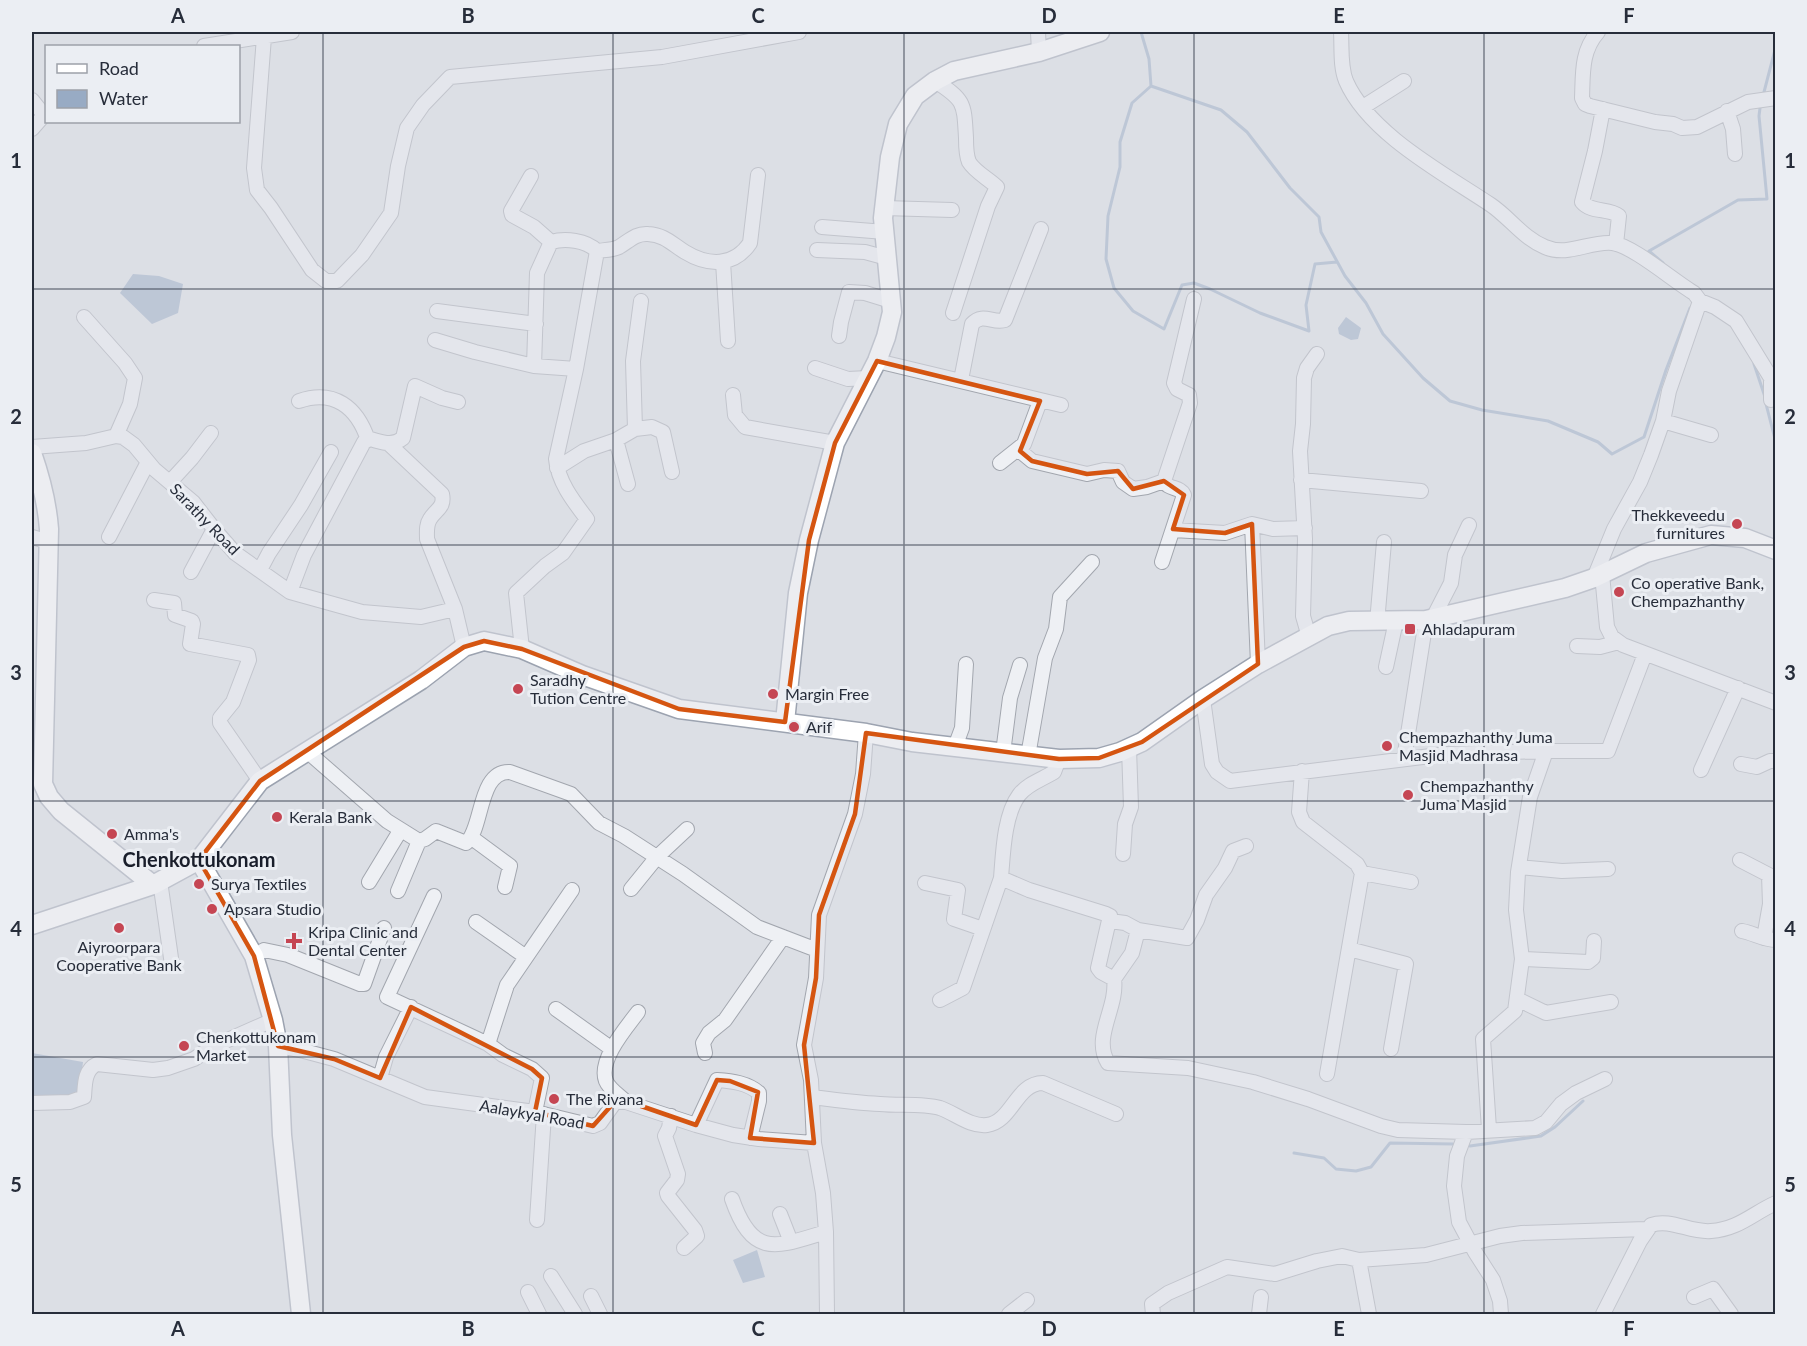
<svg xmlns="http://www.w3.org/2000/svg" width="1807" height="1346" viewBox="0 0 1807 1346" font-family="Lato,sans-serif">
	<style>
		.water { fill: #98abc4 }
		.lines { fill: none; stroke-linecap: round; stroke-linejoin: round }
		.stream { stroke: #98abc4; stroke-width: 3 }
		.minor-casing { stroke: #a2a6ae; stroke-width: 16 }
		.major-casing { stroke: #9ca3b0; stroke-width: 21 }
		.minor { stroke: #eef0f4; stroke-width: 14 }
		.major { stroke: #fff; stroke-width: 18 }
		.marked { fill: none; stroke: #d55511; stroke-width: 4.5; stroke-linejoin: round }
		.grid { fill: none; stroke: #272d3a; stroke-width: 1.5; stroke-opacity: 0.55 }
		.poi-dot { fill: #c54653; stroke: #ebeef3; stroke-width: 2 }
		.labels { text-anchor: middle; stroke-width: 6; stroke-linejoin: round; paint-order: stroke }
		.poi-label { font-size: 16px; fill: #272d3a; stroke: #ebeef3; text-anchor: start }
		.street-label { font-size: 16px; fill: #272d3a; stroke: #ebeef3 }
		.quarter-label { font-size: 20px; font-weight: bold; fill: #191e2b; stroke: #ebeef3 }
		.neatline { fill: none; stroke: #272d3a; stroke-width: 2 }
		.grid-label { font-size: 20px; text-anchor: middle; font-weight: bold; fill: #272d3a }
	</style>
	<rect width="100%" height="100%" fill="#dcdfe5"/>
	<path class="water" d="M133,274L159,276L183,284L178,313L152,324L120,293Z
		M1346,317L1361,328L1358,339L1351,340L1339,334L1338,328Z
		M32,1053L83,1062L79,1095H32Z
		M757,1250L765,1277L743,1283L733,1260Z"/>
	<g class="lines">
		<path class="stream" d="M1141,32L1149,59L1151,86L1221,110L1247,132L1290,188L1319,217L1321,232L1345,276L1366,303L1383,334L1423,378L1450,401L1482,410L1548,421L1598,442L1612,454L1644,437L1666,370L1690,308
			M1151,86L1132,103L1120,142V167L1108,216L1106,259L1114,288L1133,311L1164,329L1182,285L1194,283L1210,289L1260,313L1309,331L1306,305L1315,264L1337,262
			M1764,92L1776,46
			M1663,263L1649,251L1738,200L1767,199L1759,116L1760,108
			M1754,364L1765,397
			M1766,404L1776,443
			M1470,1146L1541,1136L1555,1127L1583,1101
			M1294,1153L1324,1158L1336,1169L1356,1171L1371,1167L1390,1143L1453,1144"/>
		<g class="minor-casing">
			<path id="minor" d="M1038,32L1039,52
				M1341,32C1342,48 1340,66 1346,81C1369,134 1445,174 1491,205C1510,218 1523,238 1545,247C1568,257 1589,241 1612,243C1632,245 1675,282 1694,293L1700,301L1669,391L1663,421L1651,455L1640,482L1614,529L1594,578
				M1598,32C1581,51 1583,74 1582,98L1585,104L1590,106L1655,122L1673,124L1682,128L1697,127L1748,102L1776,98
				M264,37L254,168L257,190L271,208L312,270L326,281H337L362,255L391,213L398,166L407,128L423,105L450,77L662,57L799,32
				M204,46L292,32
				M935,81C965,100 964,103 966,138C966,146 966,155 969,162C975,172 989,179 997,187L988,206L953,313
				M32,100L44,115
				M1363,107L1404,81
				M1603,109L1595,151L1582,202C1591,213 1609,208 1619,216L1616,244
				M1727,111L1733,129L1735,154
				M32,129L46,113
				M531,176L511,211L512,215L534,227L551,242
				M884,208L952,210
				M822,227L885,232
				M817,250L865,252L887,258
				M723,262L728,341
				M1700,301L1715,307L1736,321L1771,378V400
				M437,311L536,324
				M84,317L125,363L135,378L130,404L116,436
				M839,336L841,322L849,292L865,293L891,301
				M435,340L475,352L534,366L576,369
				M877,361L1061,405
				M534,366L537,273L551,242C565,238 586,240 597,251C604,250 613,250 619,247C629,241 636,233 648,234C665,235 672,244 685,252C708,266 734,267 750,243L758,175
				M815,368L848,379L868,378
				M961,380L972,324C983,312 993,324 1005,320L1041,229
				M733,395L735,415L745,427L835,443
				M299,401C334,389 357,407 368,440
				M1663,421L1711,435
				M635,429L633,361L641,301
				M616,440L628,484
				M389,444L442,494C445,508 436,509 430,519C426,525 427,532 427,539L455,609L464,647
				M32,447L86,443L116,436L123,437L134,445L154,469L193,502L214,529L235,553L290,592L362,612L421,617L455,609
				M1019,450L1032,461L1087,474L1104,470L1118,471L1123,482L1133,489L1147,487L1164,481
				M1000,463L1024,444L1040,401
				M557,468L584,451L616,440L635,429L652,427L663,432L672,472
				M1301,480L1421,491
				M170,482L192,458L211,433
				M1252,524L1258,664
				M1173,530L1225,533L1252,524L1273,529L1305,528
				M32,537L49,542
				M109,537L148,462
				M1162,562L1184,495C1180,486 1168,490 1164,481L1190,403L1189,395L1177,389L1174,383L1194,299
				M260,570L269,553L301,505L331,452
				M191,572L214,529
				M1602,574L1607,627L1612,637L1623,645L1776,703
				M290,592L304,555L364,442L370,439C382,442 392,447 403,438L415,386L442,398L458,402
				M154,600L174,603L175,615L192,621L193,624L190,644L248,655L249,660L233,702L220,718V723L260,781
				M1433,618L1451,583L1455,555L1469,525
				M1379,622L1378,611L1384,542
				M1309,637L1303,616L1305,539L1300,451L1303,424L1304,378L1307,368L1317,354
				M1577,646L1600,647L1619,642
				M522,649L516,593L545,566L563,553L587,519C574,502 558,482 556,459L576,369L597,251
				M1386,667L1396,621
				M1203,699L1212,764L1217,772L1230,781L1447,754L1546,751L1530,797L1518,872L1516,910L1522,959L1515,1011L1483,1039L1489,1129
				M955,747L962,728L966,664
				M1546,751H1608L1645,654
				M308,752L387,821L419,841L425,839L436,831L466,843C483,830 478,770 510,772L571,794L599,823L624,836L683,874L757,927L817,950
				M1003,753L1010,698L1020,665
				M1028,756L1045,658L1056,629L1060,597L1092,562
				M1059,759L1054,772C1043,779 1027,784 1019,795C1004,815 1003,854 1001,878L1029,890L1106,914L1110,916L1098,968L1101,972L1114,979C1118,1008 1092,1037 1108,1063L1188,1068L1253,1082L1308,1099L1381,1126L1398,1130L1466,1132
				M1404,759L1426,620
				M1741,764L1757,767L1770,761H1776
				M1701,770L1738,688
				M1302,771L1299,812L1303,822L1357,864L1362,873L1327,1074
				M472,838L510,866L505,887
				M1123,854L1125,824L1131,807L1129,748
				M1740,860L1769,875L1770,904L1764,938
				M1519,867L1562,871L1608,869
				M1362,873L1411,882
				M160,881L172,965
				M369,882L400,831
				M925,883L958,890L954,919L983,929
				M631,889L657,857L687,829
				M398,891L419,841
				M434,896L387,997L488,1044
				M1110,921L1125,923L1138,930L1187,938L1197,920L1206,895L1225,868L1233,851L1246,846
				M476,922L526,957
				M1742,931C1753,933 1764,940 1776,940
				M1349,949L1406,964L1391,1049
				M254,956L264,950L288,955L360,984H364L384,928
				M1522,959L1588,962L1593,958L1594,941
				M1114,979L1132,953L1138,930
				M1517,999L1546,1013L1611,1002
				M940,1000L963,988L1001,878
				M556,1009L612,1049
				M278,1046L304,1051L334,1059L425,1097L535,1112L593,1126L600,1123L615,1102H626L696,1125L733,1135L759,1139L814,1143
				M705,1053L703,1043L709,1033L725,1020L783,937
				M380,1078L386,1057L411,1007
				M812,1097C835,1100 857,1103 880,1104C899,1106 922,1103 940,1108C955,1113 970,1127 987,1125C1012,1122 1016,1083 1043,1083L1116,1114
				M626,1102C620,1096 609,1089 606,1081C598,1060 626,1028 638,1012
				M32,1103L70,1102L84,1097C85,1085 84,1070 97,1064L153,1070L168,1068L194,1059L212,1047L273,1020
				M535,1112L542,1078L532,1069L503,1055L488,1044L507,985L572,890
				M671,1116L669,1128L665,1136L678,1174L677,1180L667,1193L668,1196L695,1230L697,1236L684,1248
				M696,1125L717,1080C732,1081 748,1083 759,1093V1101L750,1138
				M732,1199C753,1259 776,1247 826,1232
				M780,1214L791,1242
				M537,1220L544,1114
				M1359,1260L1369,1314
				M551,1276L575,1314
				M528,1292L539,1314
				M591,1296L600,1314
				M1694,1297L1713,1289L1731,1314
				M827,1314L826,1232L823,1193L814,1143L811,1080L804,1045L816,978L819,915L855,814L863,774L866,733
				M1009,1314L1027,1300
				M1153,1314L1152,1304L1168,1293L1227,1267L1275,1274L1317,1261L1342,1256L1359,1260L1426,1255L1500,1236L1522,1233L1646,1229
				M1259,1314L1261,1297
				M1501,1314L1500,1301L1493,1280L1475,1252L1459,1222L1454,1186L1457,1156L1466,1132L1535,1128L1546,1122L1561,1104L1576,1093L1605,1079
				M1603,1314L1640,1241L1651,1225C1671,1218 1690,1233 1711,1231C1739,1229 1753,1213 1776,1203"/>
		</g>
		<g class="major-casing">
			<path id="major" d="M32,453C41,479 47,502 49,529L43,784L49,797L61,811L153,885
				M785,722L798,593L809,540L835,443L877,361L886,337L892,312L883,218L890,157L898,124L915,96L935,81L954,71L1039,52L1100,32
				M199,860L254,956L273,1020L278,1046L282,1135L301,1314
				M32,925L153,885L199,860L260,781L421,680L464,647L484,641L522,649L582,675L679,709L866,733L912,742L1059,759L1099,758L1120,752L1142,742L1203,699L1258,664L1328,626L1349,621L1426,620L1565,588L1594,578L1646,553L1711,535L1745,538L1776,550"/>
		</g>
		<use href="#minor" class="minor"/>
		<use href="#major" class="major"/>
	</g>
	<path d="M0 0H1807V1346H0ZM877,361L1040,401L1020,451L1032,461L1087,474L1118,471L1133,489L1164,481L1184,495L1173,529L1225,533L1252,524L1258,664L1142,742L1099,758L1059,759L866,733L855,814L819,915L816,978L804,1045L814,1143L750,1138L758,1092L730,1081L717,1080L696,1125L618,1098L593,1126L535,1112L542,1078L532,1069L411,1007L380,1078L334,1059L278,1046L254,956L199,860L260,781L464,647L484,641L522,649L679,709L785,722L809,540L835,443Z" fill="#dcdfe5" fill-opacity=".55" fill-rule="evenodd"/>
	<path class="marked" d="M877,361L1040,401L1020,451L1032,461L1087,474L1118,471L1133,489L1164,481L1184,495L1173,529L1225,533L1252,524L1258,664L1142,742L1099,758L1059,759L866,733L855,814L819,915L816,978L804,1045L814,1143L750,1138L758,1092L730,1081L717,1080L696,1125L618,1098L593,1126L535,1112L542,1078L532,1069L411,1007L380,1078L334,1059L278,1046L254,956L199,860L260,781L464,647L484,641L522,649L679,709L785,722L809,540L835,443Z"/>
	<path class="grid" d="M323,32V1314M613,32V1314M904,32V1314M1194,32V1314M1484,32V1314M32,289H1776M32,545H1776M32,801H1776M32,1057H1776"/>
	<g class="poi-dot">
		<circle cx="1737" cy="524" r="6"/>
		<circle cx="1619" cy="592" r="6"/>
		<rect x="1404" y="623" width="12" height="12" rx="3"/>
		<circle cx="518" cy="689" r="6"/>
		<circle cx="773" cy="694" r="6"/>
		<circle cx="794" cy="727" r="6"/>
		<circle cx="1387" cy="746" r="6"/>
		<circle cx="1408" cy="795" r="6"/>
		<circle cx="277" cy="817" r="6"/>
		<circle cx="112" cy="834" r="6"/>
		<circle cx="199" cy="884" r="6"/>
		<circle cx="212" cy="909" r="6"/>
		<circle cx="119" cy="928" r="6"/>
		<path d="M291 932h6v6h6v6h-6v6h-6v-6h-6v-6h6z"/>
		<circle cx="184" cy="1046" r="6"/>
		<circle cx="554" cy="1099" r="6"/>
	</g>
	<g class="labels">
		<g class="poi-label">
			<text x="1725" y="521" text-anchor="end">Thekkeveedu<tspan x="1725" dy="18">furnitures</tspan></text>
			<text x="1631" y="589">Co operative Bank,<tspan x="1631" dy="18">Chempazhanthy</tspan></text>
			<text x="1422" y="635">Ahladapuram</text>
			<text x="530" y="686">Saradhy<tspan x="530" dy="18">Tution Centre</tspan></text>
			<text x="785" y="700">Margin Free</text>
			<text x="806" y="733">Arif</text>
			<text x="1399" y="743">Chempazhanthy Juma<tspan x="1399" dy="18">Masjid Madhrasa</tspan></text>
			<text x="1420" y="792">Chempazhanthy<tspan x="1420" dy="18">Juma Masjid</tspan></text>
			<text x="289" y="823">Kerala Bank</text>
			<text x="124" y="840">Amma's</text>
			<text x="211" y="890">Surya Textiles</text>
			<text x="224" y="915">Apsara Studio</text>
			<text x="308" y="938">Kripa Clinic and<tspan x="308" dy="18">Dental Center</tspan></text>
			<text x="119" y="953" text-anchor="middle">Aiyroorpara<tspan x="119" dy="18">Cooperative Bank</tspan></text>
			<text x="196" y="1043">Chenkottukonam<tspan x="196" dy="18">Market</tspan></text>
			<text x="566" y="1105">The Rivana</text>
		</g>
		<g class="street-label">
			<text transform="translate(205 519) rotate(46)" y="6">Sarathy Road</text>
			<text transform="translate(532 1114) rotate(10)" y="6">Aalaykyal Road</text>
		</g>
		<g class="quarter-label">
			<text x="199" y="867">Chenkottukonam</text>
		</g>
	</g>
	<rect width="1807" height="1346" fill="none" stroke="#ebeef3" stroke-width="66"/>
	<rect x="45" y="45" width="195" height="78" fill="#ebeef3" stroke="#9da1a9" stroke-width="1.5"/>
	<rect x="57" y="64" width="30" height="9" fill="#ffffff" stroke="#9da1a9" stroke-width="1.5"/>
	<text x="99" y="75" font-size="18" fill="#272d3a">Road</text>
	<rect x="57" y="90" width="30" height="18" fill="#98abc4" stroke="#9da1a9" stroke-width="1.5"/>
	<text x="99" y="105" font-size="18" fill="#272d3a">Water</text>
	<rect x="33" y="33" width="1741" height="1280" class="neatline"/>
	<g class="grid-label">
		<text x="178" y="23">A</text>
		<text x="468" y="23">B</text>
		<text x="758" y="23">C</text>
		<text x="1049" y="23">D</text>
		<text x="1339" y="23">E</text>
		<text x="1629" y="23">F</text>
		<text x="16" y="168">1</text>
		<text x="1790" y="168">1</text>
		<text x="16" y="424">2</text>
		<text x="1790" y="424">2</text>
		<text x="16" y="680">3</text>
		<text x="1790" y="680">3</text>
		<text x="16" y="936">4</text>
		<text x="1790" y="936">4</text>
		<text x="16" y="1192">5</text>
		<text x="1790" y="1192">5</text>
		<text x="178" y="1336">A</text>
		<text x="468" y="1336">B</text>
		<text x="758" y="1336">C</text>
		<text x="1049" y="1336">D</text>
		<text x="1339" y="1336">E</text>
		<text x="1629" y="1336">F</text>
	</g>
</svg>
